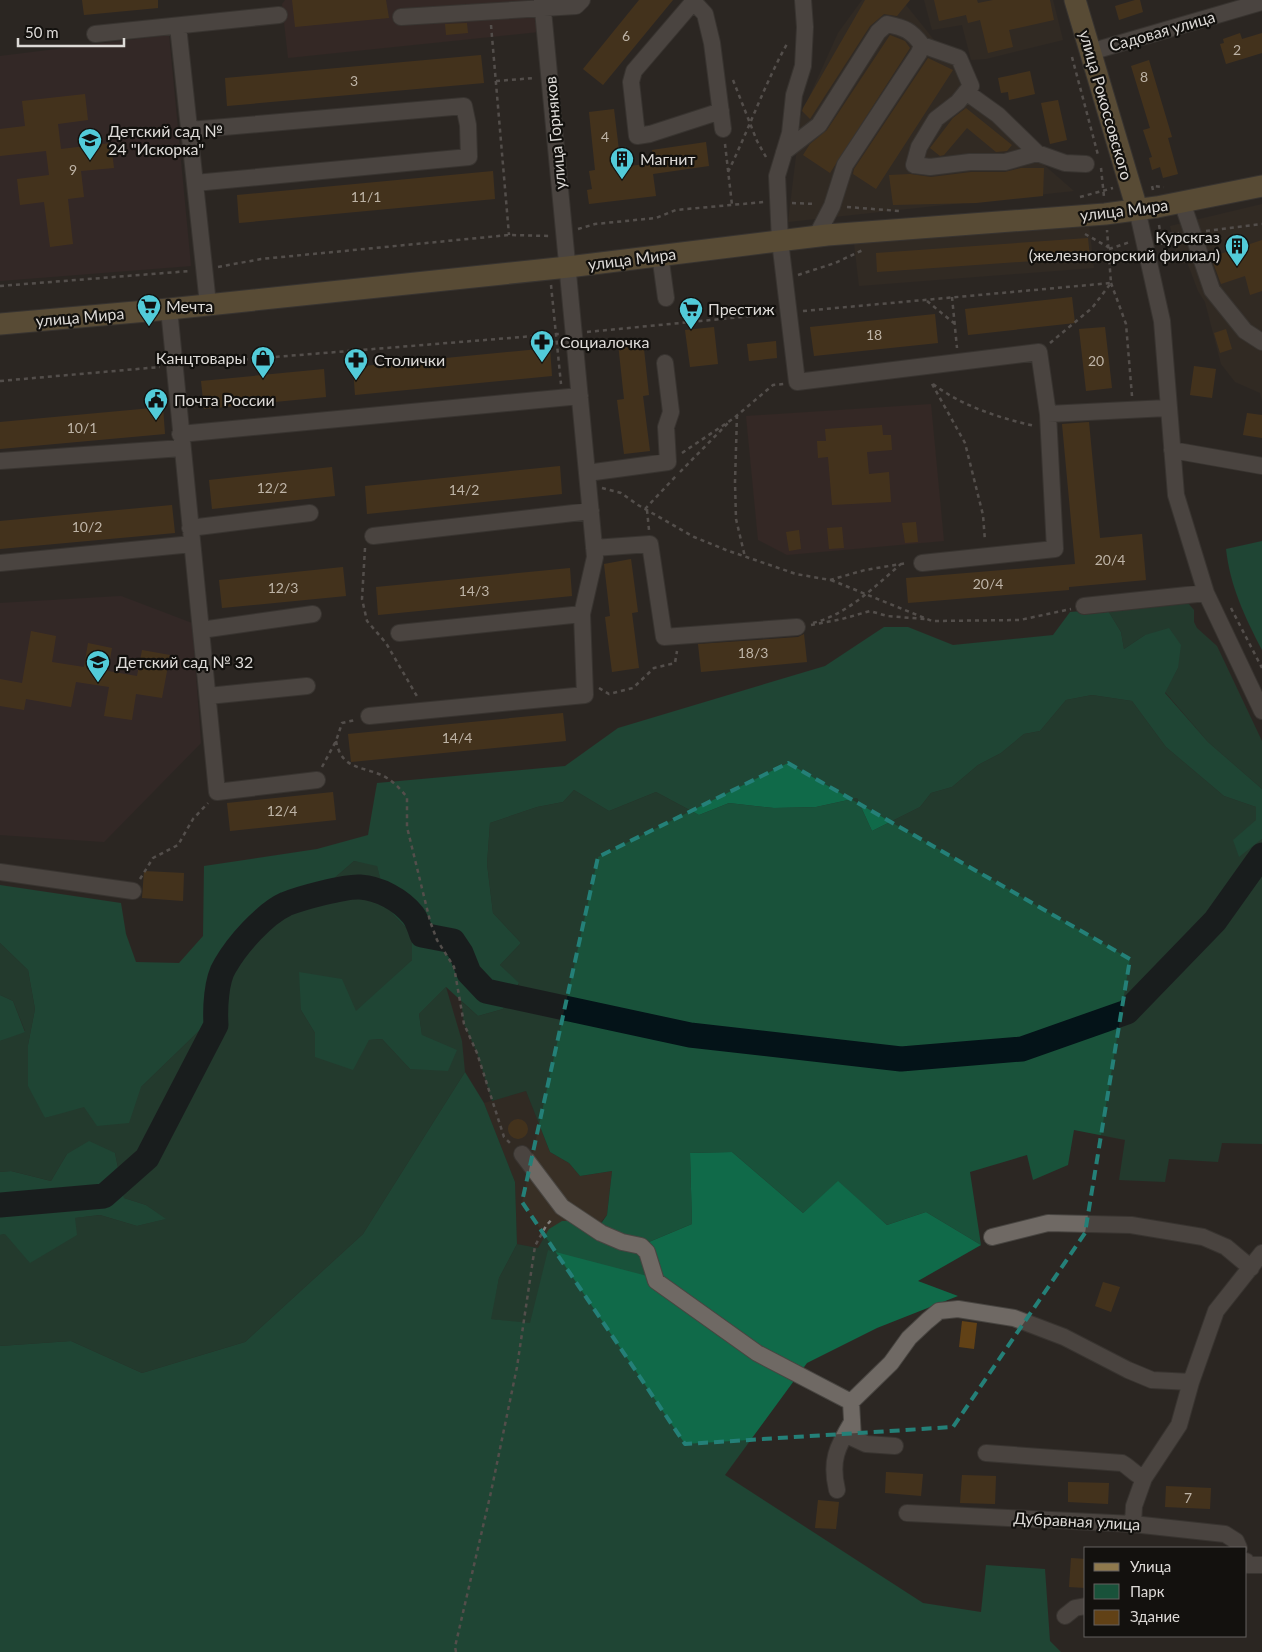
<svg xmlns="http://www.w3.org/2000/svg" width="1262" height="1652" viewBox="0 0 1262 1652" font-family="Lato,sans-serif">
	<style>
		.commercial { fill: #3e2a28 }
		.built { fill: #382f25 }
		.education { fill: #3d2a2b }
		.green { fill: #19523a }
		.forest { fill: #106a49 }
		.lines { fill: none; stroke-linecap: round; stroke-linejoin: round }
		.river { stroke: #041318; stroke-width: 25 }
		.building { fill: #614116 }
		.minor-casing { stroke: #484541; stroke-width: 18 }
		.major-casing { stroke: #484541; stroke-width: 23 }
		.path { stroke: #837f7c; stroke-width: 2.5; stroke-dasharray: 4 4; stroke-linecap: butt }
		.minor { stroke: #6f6964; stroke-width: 16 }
		.major { stroke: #8f794d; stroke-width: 21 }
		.marked { fill: none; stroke: #248078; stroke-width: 4; stroke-dasharray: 10 6; stroke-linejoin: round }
		.labels { text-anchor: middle; stroke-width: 4.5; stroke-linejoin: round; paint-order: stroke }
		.number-label { font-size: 14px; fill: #beb4a7 }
		.street-label { font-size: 16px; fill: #dddad7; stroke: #13110e }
		.poi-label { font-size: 16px; fill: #dddad7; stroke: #13110e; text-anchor: start }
	</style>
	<rect width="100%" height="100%" fill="#2c2723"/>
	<path class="commercial" d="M285,0H536L539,32L288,58L282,4Z
		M931,404L944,541L787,555L758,540L746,416Z"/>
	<path class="built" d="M862,0H902L1013,138L1074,191L788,222L801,115L838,33Z
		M924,0H1053L1063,40L986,59L971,60L962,25L932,30Z
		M1262,204V401L1260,393L1235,382L1221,364L1205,302L1198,291L1187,262L1180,264L1170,226Z
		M1089,224L1094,268L859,286L854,243Z
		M526,1091L550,1152L569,1163L580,1176L612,1171L607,1215L573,1256L517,1244L515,1182L484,1103Z"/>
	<path class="education" d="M169,35L191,266L0,281V56Z
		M121,596L192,623L201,743L104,842L0,835V603Z"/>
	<path class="green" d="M1180,600L1188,603L1194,610V622L1197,628L1217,646L1262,741V789L1208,742L1165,692L1178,668L1145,635L1124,649L1121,632L1107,609Z
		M1092,695L1132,701L1166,747L1224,796L1256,807V820L1239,856L1262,839V1144L1222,1143L1218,1162L1169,1159L1165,1182L1119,1180L1125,1140L1074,1130L1068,1165L1033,1180L1027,1155L970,1172L981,1245L926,1212L887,1225L838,1182L803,1213L732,1152L690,1153L692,1224L649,1242L623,1239L600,1225L607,1215L612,1171L580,1176L569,1163L550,1152L526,1091L492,1101L477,1053L464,1024L461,1001L478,1016L503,1009L519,984L500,965L521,943L493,913L487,864L490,823L537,807L563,802L574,790L609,811L656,792L699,815L729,803L774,808L816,807L857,798L872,831L920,807L931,793L952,787L978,765L1001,753L1024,734L1040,731L1066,700Z
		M354,861L377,865L388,909L412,934V960L356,1012L301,1010L315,1033V1057L369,1040L382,1039L410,1069L422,1035L419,1014L446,987L462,1041L465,1072L363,1234L245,1342L142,1373L71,1341L0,1346V1235L74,1218L100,1215L137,1226L165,1219L146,1205L124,1198L115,1153L67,1154L51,1181L11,1171L0,1172V1041L25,1031L13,1001L0,995V943L28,970L35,1009L28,1045L45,1118L141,1087L202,1028L213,990L235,965L264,921L291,900L331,881Z
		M562,1221H571L639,1249L656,1278L530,1324L490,1319L499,1278L517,1244L538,1248L549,1229Z"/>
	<path class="forest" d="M1262,541V650C1245,617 1230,586 1226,549Z
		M1107,609L1121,632L1124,649L1145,635L1169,628L1181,645L1178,668L1165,693L1208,742L1262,789V839L1239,857L1233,840L1256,820V807L1224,796L1166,747L1132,701L1092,695L1066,700L1040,731L1024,734L1001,753L978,765L952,787L931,793L920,807L872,831L857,798L816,807L774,808L729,803L699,815L656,792L609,811L574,790L563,802L537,807L490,823L487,864L493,913L521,943L500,965L519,983L503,1009L478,1016L446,987L419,1014L422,1035L457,1050L448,1071L410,1069L382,1039L369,1040L353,1070L315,1057V1033L301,1010L299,972L342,979L356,1011L412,960V934L388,909L377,866L354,861L331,881L291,900L264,921L235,965L213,990L202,1028L141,1087L129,1123L97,1126L84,1107L45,1118L28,1086V1045L35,1009L28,970L0,943V885L121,903L126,934L136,962L179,963L203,936L204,866L317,849L368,835L377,783L565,766L618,728L825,666L884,627H908L953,645L1053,635L1070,612Z
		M0,995L13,1001L25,1032L0,1041Z
		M465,1072L484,1103L515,1182L517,1244L499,1278L491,1319L530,1323L548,1250L655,1278L649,1242L692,1224L690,1153L732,1152L803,1213L838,1181L887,1225L926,1212L981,1245L918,1281L958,1296L877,1328L807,1363L725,1475L923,1603L981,1612L986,1565L1045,1569L1050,1641L1061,1652H0V1346L71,1341L142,1373L245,1342L363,1234Z
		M89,1141L115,1153L124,1198L146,1205L166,1219L137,1226L100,1215L75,1218L77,1235L30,1263L5,1234L0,1235V1172L11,1171L51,1181L67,1154Z"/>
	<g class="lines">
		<path class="river" d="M0,1205L104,1196L147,1158L216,1025C215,1009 216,980 225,966C237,945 264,914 286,904C301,898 345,886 360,887C379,888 401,900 413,915C417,920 420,929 422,935L453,941L461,953L469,973L486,991L690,1035L901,1059L1022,1049L1127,1012L1215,921L1262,855"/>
	</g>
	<path class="building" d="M82,0H158V8L84,15Z
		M292,0H386L389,18L295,27Z
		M639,0H673L603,85L583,69Z
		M865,0H910L897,16L884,14L870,26L810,119L802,111L803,108Z
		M934,0H977L978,3L993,0H1050L1054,20L1009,30L1013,47L988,53L980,20L968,23L966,15L939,21Z
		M1135,0H1140L1143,12L1119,20L1115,6Z
		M467,23L468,33L446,35L445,24Z
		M1240,33L1242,39L1262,33V53L1226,64L1220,44L1224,43L1223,39Z
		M890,35L905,41L910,48L830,173L803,155L810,144L827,130Z
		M481,55L484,83L227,106L225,78Z
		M928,58L953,70L876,189L853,174L854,169Z
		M1149,60L1172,137L1168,138L1178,174L1163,178L1160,167L1152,170L1149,158L1152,157L1143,130L1150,128L1131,66Z
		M1030,71L1035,94L1009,100L1008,92L1001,93L998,78Z
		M85,94L88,120L58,124L61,149L111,143L114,168L81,171L84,197L68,199L73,244L50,247L44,202L20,205L17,179L49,175L46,151L0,156V129L25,126L22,101Z
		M1058,100L1067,140L1050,144L1041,103Z
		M966,108L1012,145L1007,151L996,152L967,128L944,155L940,156L930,148L953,118Z
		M614,109L621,167L654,163L652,150L706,142L709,166L653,174L656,196L589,204L587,190L592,189L589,171L595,170L589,112Z
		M1021,168H1044L1043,196L976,203L893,205L889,175L910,174L931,177L971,172H1005Z
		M493,171L495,199L239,223L237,195Z
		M1088,238L1090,257L877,272L876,253Z
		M1262,240V291L1250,295L1245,276L1221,284L1211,257Z
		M1072,297L1075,323L968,335L965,309Z
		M935,314L938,343L814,356L810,327Z
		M714,327L718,364L690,367L685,330Z
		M1105,327L1112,388L1086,391L1079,329Z
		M1226,329L1232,349L1220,353L1214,333Z
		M643,340L649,395L643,396L650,451L624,454L617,400L624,399L618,343Z
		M776,341L777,358L749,361L747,344Z
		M550,348L552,376L355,395L353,367Z
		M1194,366L1216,369L1212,398L1190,395Z
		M324,369L326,397L204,409L201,381Z
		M163,407L165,434L0,449V422Z
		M1247,413L1262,415V438L1243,435Z
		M1089,422L1100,538L1142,534L1146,580L1069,587V590L908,603L906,578L1075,564L1062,424Z
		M882,425L883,435H891L892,450L867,452L869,474L889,472L891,502L832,505L828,457L818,458L817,441H826L825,429Z
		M560,466L562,494L367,514L365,486Z
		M332,467L335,496L212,509L209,480Z
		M172,505L175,533L0,549V521Z
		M916,522L918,542L905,543L902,523Z
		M842,527L844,548L829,549L827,528Z
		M799,530L801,549L789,551L786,532Z
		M631,559L638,612L632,613L639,668L612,672L605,617L610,616L604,564Z
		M343,567L346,596L222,608L219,580Z
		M570,568L572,596L378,615L376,587Z
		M31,631L56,636L52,662L84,667L88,643L112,648L108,671L137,676L142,650L170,655L162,698L136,694L132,720L104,716L109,687L76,682L71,707L26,699L24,710L0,706V679L22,683Z
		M804,634L807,662L701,672L698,644L798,637Z
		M563,713L566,741L351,762L348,734Z
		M333,792L336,820L230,831L227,803Z
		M144,871L184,873L183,901L142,898Z
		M508 1129a10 10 0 1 1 20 0a10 10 0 1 1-20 0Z
		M1103,1282L1120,1287L1111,1312L1095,1306Z
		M962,1321L977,1323L974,1349L959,1347Z
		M886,1472L923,1474L921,1496L885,1493Z
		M962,1475L996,1476L995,1504L960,1503Z
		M1068,1482L1109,1483L1108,1504L1068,1502Z
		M1166,1486L1211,1488L1210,1509L1165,1507Z
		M818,1500L839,1502L836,1529L815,1528Z
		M1071,1558L1086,1559V1588L1069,1587Z"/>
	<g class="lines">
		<g class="minor-casing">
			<path id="minor" d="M692,0L705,14L712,43L723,129
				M803,0L805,27L803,66L794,95L790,133L777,176L780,241L797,382L1039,352L1048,414L1055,549L922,563
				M694,1L634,71L631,82L637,136L650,134L721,111
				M401,17L576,6L582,0
				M178,26L208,304
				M95,34L279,15
				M922,45L959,58L971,86L958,102L936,119L919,147L914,165L930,167L970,162H1005L1037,153L1065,163L1086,164
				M1090,52L1262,2
				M966,92L998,115L1037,153
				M190,130L464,106L468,125L469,157L195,183
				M784,152L819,125L878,32L887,24C905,28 911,30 922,45L919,53L845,165L832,206L816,237
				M1182,202L1212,290L1245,331L1262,342
				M1137,209L1162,321L1176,495L1206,593L1262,711
				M660,255L666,298
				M169,309L217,792L317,780
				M1048,414L1167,408
				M180,434L580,396
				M1172,450L1262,466
				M0,461L182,448
				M587,473L668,462L666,427L671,412L665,363
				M190,528L310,513
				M373,536L591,511
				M594,548L650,544L664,637L797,627
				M0,563L192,544
				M1084,606L1206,593
				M201,630L313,614
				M399,633L582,614
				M208,696L307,686
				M369,716L585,695L582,614L595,557L542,0
				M0,872L133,891
				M522,1154L562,1207L601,1233L622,1242L641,1246L647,1252L656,1281L757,1353L851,1402L891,1363L909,1338L927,1321L939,1311L958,1309L1014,1318L1064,1337L1128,1370L1152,1380L1191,1382
				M992,1237L1048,1223L1131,1225L1203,1237L1226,1247L1251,1268
				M851,1402L853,1438L866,1444L895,1446
				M986,1453L1122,1463C1131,1468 1135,1475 1144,1478
				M837,1490C830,1461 837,1447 852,1422
				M907,1513L1133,1524L1225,1534L1236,1541L1239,1548
				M1133,1524L1134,1506L1144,1478L1179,1425L1191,1382L1216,1311L1262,1253
				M1246,1561L1248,1565H1262
				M1065,1616L1075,1608L1086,1606"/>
		</g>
		<g class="major-casing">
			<path id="major" d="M1075,0L1137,209
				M0,324L169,309L568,267L827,235L1105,214L1157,207L1262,186"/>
		</g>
		<path class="path" d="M491,25L509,235
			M1072,57L1098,155
			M733,80L757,141L766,157
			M496,81L535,78
			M725,144L732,205
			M1101,168L1104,197
			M728,172C749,129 765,83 788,42
			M1153,190L1152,186L1164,187
			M1080,197L1113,188
			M792,203L816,204
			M847,207L899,211
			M1159,225L1164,254
			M578,229L595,224L656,218L676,210L764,202
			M1206,231L1262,224
			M1085,234L1108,247
			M1162,235L1179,233
			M1109,249L1130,242
			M218,267L261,259L509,235L551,236
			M798,275L835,263L863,250
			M1111,283L1126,324L1132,396
			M551,285L561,384
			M0,286L190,271
			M952,297L957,348
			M927,301L955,324
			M803,311L1111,283L1107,230
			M587,332L773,314
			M1050,343L1092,308L1111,283
			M188,364L559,334
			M0,381L160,367
			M932,384L965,443L983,515L985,541
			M933,384C962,406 999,418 1035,426
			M737,415L735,482L736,519L745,557
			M682,453L734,418L773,385L784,384
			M680,472L729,422
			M602,488L621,493L638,505L694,537L726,550L796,574L830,580L865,570L907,563
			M645,509L676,476
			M647,510L649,530
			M365,548L362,599L367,621L386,643L418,698
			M831,580L932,621L1020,620L1071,609
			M1231,608L1262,668
			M813,623C848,614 874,587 901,564
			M811,625L842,619L870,611L887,616L925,619
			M599,688L609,694L633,688L654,668L675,663L677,651
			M336,741C342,772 365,765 387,778C394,782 401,790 407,797V827L430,921L437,940L454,967L464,1024L477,1053L504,1137L512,1145
			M322,767L336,741L342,723L355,720
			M140,879L153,858L178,845L193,819L208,803
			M456,1652L455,1647L491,1492L517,1367L535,1246L546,1226L553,1218"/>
		<use href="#minor" class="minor"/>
		<use href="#major" class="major"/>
	</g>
	<path d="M0 0H1262V1652H0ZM788,763L1130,959L1085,1233L953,1427L685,1444L522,1202L598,857Z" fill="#2c2723" fill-opacity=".55" fill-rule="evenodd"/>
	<path class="marked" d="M788,763L1130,959L1085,1233L953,1427L685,1444L522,1202L598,857Z"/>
	<defs>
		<g id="school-pin" transform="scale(1.25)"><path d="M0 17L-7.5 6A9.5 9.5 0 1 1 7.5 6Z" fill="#52cbd9" stroke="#13110e"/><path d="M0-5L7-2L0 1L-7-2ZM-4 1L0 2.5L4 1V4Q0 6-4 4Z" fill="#111"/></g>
		<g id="building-pin" transform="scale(1.25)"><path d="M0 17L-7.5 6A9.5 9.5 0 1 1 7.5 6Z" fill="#52cbd9" stroke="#13110e"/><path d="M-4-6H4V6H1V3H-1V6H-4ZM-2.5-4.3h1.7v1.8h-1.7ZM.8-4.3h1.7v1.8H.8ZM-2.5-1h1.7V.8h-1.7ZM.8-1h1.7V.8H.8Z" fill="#111"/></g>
		<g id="supermarket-pin" transform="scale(1.25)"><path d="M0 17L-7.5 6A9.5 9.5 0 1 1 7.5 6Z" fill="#52cbd9" stroke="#13110e"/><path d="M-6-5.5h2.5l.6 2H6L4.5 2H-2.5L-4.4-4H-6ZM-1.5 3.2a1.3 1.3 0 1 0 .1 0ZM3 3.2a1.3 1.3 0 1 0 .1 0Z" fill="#111"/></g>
		<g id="pharmacy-pin" transform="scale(1.25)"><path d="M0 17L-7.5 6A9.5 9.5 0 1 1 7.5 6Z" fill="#52cbd9" stroke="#13110e"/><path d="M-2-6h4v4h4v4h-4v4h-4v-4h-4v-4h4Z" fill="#111"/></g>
		<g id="shop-pin" transform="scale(1.25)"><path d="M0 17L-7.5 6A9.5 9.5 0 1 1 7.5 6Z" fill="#52cbd9" stroke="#13110e"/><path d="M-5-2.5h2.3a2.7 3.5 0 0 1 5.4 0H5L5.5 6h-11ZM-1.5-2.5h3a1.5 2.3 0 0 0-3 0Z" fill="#111"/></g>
		<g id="civic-pin" transform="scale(1.25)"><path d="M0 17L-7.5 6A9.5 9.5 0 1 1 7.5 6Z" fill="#52cbd9" stroke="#13110e"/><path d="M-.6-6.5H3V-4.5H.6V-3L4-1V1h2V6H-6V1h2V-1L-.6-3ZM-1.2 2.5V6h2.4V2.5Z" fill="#111"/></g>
	</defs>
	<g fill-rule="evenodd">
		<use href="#school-pin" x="90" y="140"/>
		<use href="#building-pin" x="622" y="159"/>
		<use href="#building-pin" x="1237" y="246"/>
		<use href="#supermarket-pin" x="149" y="306"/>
		<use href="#supermarket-pin" x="691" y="309"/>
		<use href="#pharmacy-pin" x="542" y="342"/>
		<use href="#shop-pin" x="263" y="358"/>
		<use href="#pharmacy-pin" x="356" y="360"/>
		<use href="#civic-pin" x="156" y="400"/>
		<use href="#school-pin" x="98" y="662"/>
	</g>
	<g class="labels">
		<g class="number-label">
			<text x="626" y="41">6</text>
			<text x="1237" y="55">2</text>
			<text x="1144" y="82">8</text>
			<text x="354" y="86">3</text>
			<text x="605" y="142">4</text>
			<text x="73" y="175">9</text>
			<text x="366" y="202">11/1</text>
			<text x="874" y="340">18</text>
			<text x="1096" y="366">20</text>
			<text x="82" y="433">10/1</text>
			<text x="272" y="493">12/2</text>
			<text x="464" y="495">14/2</text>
			<text x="87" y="532">10/2</text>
			<text x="1110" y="565">20/4</text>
			<text x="988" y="589">20/4</text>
			<text x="283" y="593">12/3</text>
			<text x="474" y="596">14/3</text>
			<text x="753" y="658">18/3</text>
			<text x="457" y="743">14/4</text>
			<text x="282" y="816">12/4</text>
			<text x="1188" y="1503">7</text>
		</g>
		<g class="street-label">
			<text transform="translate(1162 31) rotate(-16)" y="6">Садовая улица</text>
			<text transform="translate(1106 105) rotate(74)" y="6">улица Рокоссовского</text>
			<text transform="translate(555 133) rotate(-95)" y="6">улица Горняков</text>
			<text transform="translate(1124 210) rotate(-7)" y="6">улица Мира</text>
			<text transform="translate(632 259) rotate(-7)" y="6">улица Мира</text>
			<text transform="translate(80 317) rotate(-5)" y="6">улица Мира</text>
			<text transform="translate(1077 1521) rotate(3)" y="6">Дубравная улица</text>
		</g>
		<g class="poi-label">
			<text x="108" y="137">Детский сад №<tspan x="108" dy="18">24 "Искорка"</tspan></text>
			<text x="640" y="165">Магнит</text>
			<text x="1220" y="243" text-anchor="end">Курскгаз<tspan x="1220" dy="18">(железногорский филиал)</tspan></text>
			<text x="166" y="312">Мечта</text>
			<text x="708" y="315">Престиж</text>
			<text x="560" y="348">Социалочка</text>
			<text x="246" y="364" text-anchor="end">Канцтовары</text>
			<text x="374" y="366">Столички</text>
			<text x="174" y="406">Почта России</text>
			<text x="116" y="668">Детский сад № 32</text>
		</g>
	</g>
	<rect x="1084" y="1547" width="162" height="90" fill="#13110e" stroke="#64615e"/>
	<rect x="1094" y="1563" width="25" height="8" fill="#8f794d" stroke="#64615e"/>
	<text x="1130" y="1572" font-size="15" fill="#dddad7">Улица</text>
	<rect x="1094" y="1584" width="25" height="15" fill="#19523a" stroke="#64615e"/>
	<text x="1130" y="1597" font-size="15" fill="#dddad7">Парк</text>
	<rect x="1094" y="1610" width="25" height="15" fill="#614116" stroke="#64615e"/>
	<text x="1130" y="1622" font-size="15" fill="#dddad7">Здание</text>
	<path d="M18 38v8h106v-8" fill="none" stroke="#dddad7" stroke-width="2.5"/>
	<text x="25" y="38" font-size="15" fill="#dddad7" stroke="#13110e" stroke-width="4" paint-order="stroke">50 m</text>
</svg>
